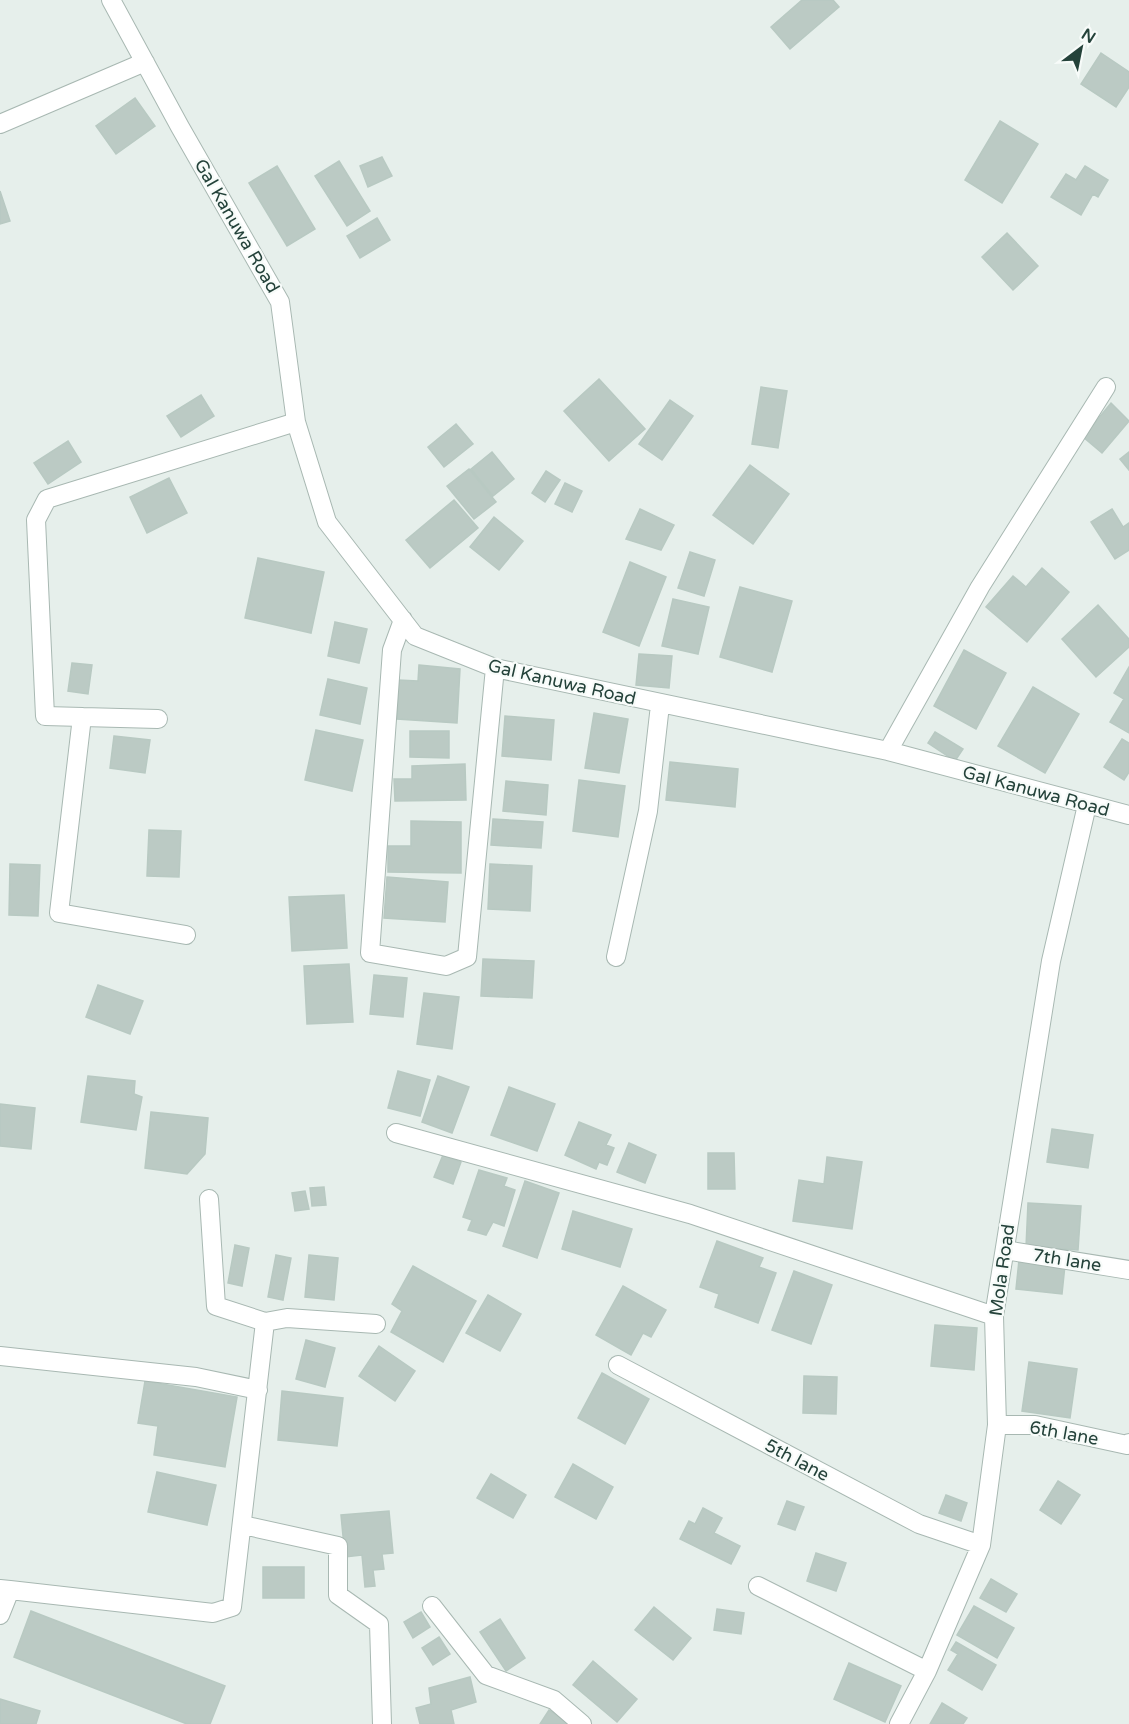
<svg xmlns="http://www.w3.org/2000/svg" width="1129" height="1724" viewBox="0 0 1129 1724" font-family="'Varela Round',sans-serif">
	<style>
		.building { fill: #bbcac4; stroke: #b8c9c2; stroke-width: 1.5 }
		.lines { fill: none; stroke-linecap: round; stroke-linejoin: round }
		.street-casing { stroke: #a8b8b2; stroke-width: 20 }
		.street { stroke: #fff; stroke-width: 18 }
		.labels { text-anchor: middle; stroke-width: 4.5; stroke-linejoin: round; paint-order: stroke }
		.street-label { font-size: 18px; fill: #24423a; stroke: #f7fbf9 }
	</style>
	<rect width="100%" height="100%" fill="#e6efeb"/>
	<path class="building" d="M802,0H833L839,7L790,49L771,27Z
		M1101,53L1129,72V87L1116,107L1081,84Z
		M135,98L155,126L116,154L96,126Z
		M1000,121L1038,144L1002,203L965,180Z
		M382,157L392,176L368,187L360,166Z
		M339,161L370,211L347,226L315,176Z
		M277,166L315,229L287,246L249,183Z
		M1085,166L1108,180L1098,197L1093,194L1081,215L1051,197L1066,174L1076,180Z
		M0,191L10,221L0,224Z
		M377,218L390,240L360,258L347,236Z
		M1007,233L1038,266L1013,290L982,257Z
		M599,379L645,429L609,461L564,411Z
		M761,387L787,391L778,448L752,444Z
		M201,395L214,416L181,437L167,416Z
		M670,400L693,416L662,460L639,444Z
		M1111,403L1129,421L1102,453L1083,437Z
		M456,424L473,444L444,467L428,447Z
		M68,441L81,462L48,484L34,463Z
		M492,452L514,479L493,496L471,469Z
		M1129,452V470L1120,459Z
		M750,465L789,494L753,544L713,515Z
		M469,469L496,502L474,519L447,486Z
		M546,471L560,480L545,502L532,493Z
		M169,478L187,513L147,533L130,497Z
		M565,483L582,491L572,512L555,504Z
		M454,500L478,528L430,568L406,540Z
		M640,509L674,525L661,550L626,539Z
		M1112,509L1123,527L1129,523V550L1115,559L1091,522Z
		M494,517L523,541L499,570L470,547Z
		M690,552L715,560L704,596L678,588Z
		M258,558L324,572L311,633L245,618Z
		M630,562L666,577L639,646L603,632Z
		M1042,568L1069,592L1027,642L986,607L1013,576L1026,587Z
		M740,587L792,601L772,672L720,657Z
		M673,599L709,607L698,654L662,646Z
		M1098,605L1129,639V647L1096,677L1062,639Z
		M335,622L367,629L359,663L328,656Z
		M964,650L1006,673L976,729L934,706Z
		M639,654L672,656L669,688L636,685Z
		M72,663L92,665L88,694L68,691Z
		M419,665L460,669L457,723L397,719L399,680L418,681Z
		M1129,667V733L1110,722L1124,699L1114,693Z
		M328,679L367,688L360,724L320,715Z
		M1033,687L1079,714L1045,773L998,746Z
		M594,713L628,719L619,773L585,768Z
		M505,716L554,720L551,760L502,756Z
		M316,730L363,740L352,791L305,780Z
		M410,731H449V758L410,757Z
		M935,732L963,749L955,761L928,743Z
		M114,736L150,740L145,773L110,768Z
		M1122,739L1129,743V772L1124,780L1104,767Z
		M670,762L738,769L735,807L666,800Z
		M465,764L466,800L395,801L394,779H412V766Z
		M579,780L625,786L618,837L573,831Z
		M506,781L548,785L546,815L503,811Z
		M493,819L543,822L541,848L491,845Z
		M411,821L461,822V873L388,872V846H411Z
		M149,830L181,831L179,877L147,876Z
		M10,864L40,865L38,916L9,915Z
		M490,864L532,866L530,911L488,909Z
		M387,877L448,882L445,922L384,918Z
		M344,895L347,948L292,951L289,897Z
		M483,959L534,961L532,998L481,996Z
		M349,964L353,1022L307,1024L304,966Z
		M374,975L407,978L403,1017L370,1014Z
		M98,985L143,1001L130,1034L86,1017Z
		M424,993L459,997L452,1049L417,1044Z
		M398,1071L430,1080L420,1116L388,1108Z
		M88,1076L135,1081L134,1094L142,1097L136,1130L81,1122Z
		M438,1076L469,1087L452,1133L422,1122Z
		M509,1087L555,1104L537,1151L491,1135Z
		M0,1104L35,1108L31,1149L0,1146Z
		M151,1112L208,1118L205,1154L187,1174L145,1168Z
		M579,1122L611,1135L606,1145L614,1148L607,1165L599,1162L596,1169L565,1155Z
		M1052,1129L1093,1135L1088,1168L1047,1162Z
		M629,1143L656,1155L645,1183L617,1172Z
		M708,1153H734L735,1189H708Z
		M443,1155L461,1162L453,1184L434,1177Z
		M827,1157L862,1162L852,1229L793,1221L799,1180L824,1184Z
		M479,1170L507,1178L504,1186L515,1190L504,1226L493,1222L486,1235L468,1230L472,1220L463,1217Z
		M525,1181L559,1193L537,1258L503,1246Z
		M324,1187L326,1205L312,1206L310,1188Z
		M305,1191L309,1209L295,1211L292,1193Z
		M1028,1203L1081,1206L1078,1250L1026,1247Z
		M573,1211L632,1229L620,1267L562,1249Z
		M717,1241L763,1258L759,1267L776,1273L758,1323L715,1307L719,1294L700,1287Z
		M235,1245L249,1248L242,1286L228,1283Z
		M276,1255L291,1258L283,1300L268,1297Z
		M309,1255L338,1258L334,1300L305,1297Z
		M1019,1260L1065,1265L1062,1294L1016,1289Z
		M413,1266L476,1301L443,1362L391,1332L402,1311L392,1304Z
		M794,1271L832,1285L811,1344L772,1330Z
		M623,1286L666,1310L651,1337L643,1333L631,1355L596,1335Z
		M488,1295L521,1314L500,1351L466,1333Z
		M935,1325L977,1328L974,1370L931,1366Z
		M306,1340L335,1348L325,1387L296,1379Z
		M379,1346L415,1371L395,1401L359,1376Z
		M1029,1362L1077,1369L1070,1418L1022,1411Z
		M602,1373L649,1399L625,1444L578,1418Z
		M804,1376L837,1377L836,1414L803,1413Z
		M145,1381L237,1397L225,1467L154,1455L158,1426L138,1423Z
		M282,1391L343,1398L337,1446L278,1440Z
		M573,1464L613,1487L596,1519L555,1497Z
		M157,1472L216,1485L207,1525L148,1512Z
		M491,1474L526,1495L513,1518L477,1498Z
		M1058,1481L1080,1495L1061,1524L1040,1510Z
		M946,1495L967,1503L961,1521L939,1513Z
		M787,1501L804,1507L795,1530L778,1524Z
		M703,1508L722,1518L714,1533L740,1546L731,1564L680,1539L689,1521L695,1524Z
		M389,1511L393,1553L382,1554L384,1569L373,1570L375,1586L365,1587L362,1555L345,1557L341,1515Z
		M816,1553L846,1563L836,1591L807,1581Z
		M263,1567H304V1598H263Z
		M991,1579L1017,1594L1006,1612L980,1598Z
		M974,1606L1014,1628L997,1658L957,1635Z
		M654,1607L691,1638L673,1660L635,1630Z
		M717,1609L744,1613L741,1634L714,1630Z
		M31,1611L225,1686L210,1724H187L14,1657Z
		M421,1612L430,1627L413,1638L404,1622Z
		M500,1619L525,1658L506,1671L480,1632Z
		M439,1637L450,1654L433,1665L422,1648Z
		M956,1642L996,1665L982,1690L948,1670L958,1654L951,1650Z
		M593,1661L637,1699L617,1722L573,1685Z
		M849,1663L901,1686L885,1722L834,1699Z
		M470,1677L476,1702L451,1710L454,1724H420L416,1708L431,1704L429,1688Z
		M0,1699L40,1711L36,1724H0Z
		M942,1703L967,1718L963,1724H930Z
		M549,1710L571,1724H540Z"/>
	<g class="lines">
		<g class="street-casing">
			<path id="street" d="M111,0L180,127L280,302L296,422L327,522L415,636L495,668L888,751L1129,815
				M0,124L145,62
				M403,620L392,650L370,953L446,966L467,957L495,668
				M82,717L59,913L186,935
				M158,719L45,716L36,520L47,499L296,422
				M888,751L980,587L1106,387
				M616,957L648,811L660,705
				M396,1133L690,1214L994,1316
				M1005,1250L1129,1270
				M265,1322L287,1318L376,1324
				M0,1356L196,1377L258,1390
				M618,1365L919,1524L981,1545
				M997,1425H1035L1127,1445L1129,1443
				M243,1525L338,1546V1595L379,1624L382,1724
				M758,1586L927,1671
				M0,1589L10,1590L0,1615
				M10,1590L213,1613L232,1607L265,1322L216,1306L209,1199
				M432,1606L486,1675L554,1700L582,1724
				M899,1724L927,1671L981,1545L997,1425L994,1316L1051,961L1087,805"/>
		</g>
		<use href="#street" class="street"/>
	</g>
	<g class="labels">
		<g class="street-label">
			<text transform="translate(237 226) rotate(60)" y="6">Gal Kanuwa Road</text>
			<text transform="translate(562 682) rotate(13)" y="6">Gal Kanuwa Road</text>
			<text transform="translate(1036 791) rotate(15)" y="6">Gal Kanuwa Road</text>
			<text transform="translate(1067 1260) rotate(9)" y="6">7th lane</text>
			<text transform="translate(1002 1270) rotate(-82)" y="6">Mola Road</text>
			<text transform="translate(1064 1433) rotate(10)" y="6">6th lane</text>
			<text transform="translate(797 1460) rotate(28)" y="6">5th lane</text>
		</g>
	</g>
	<g transform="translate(1081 48) rotate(32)" stroke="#f7fbf9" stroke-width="4.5" paint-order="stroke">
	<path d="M0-4.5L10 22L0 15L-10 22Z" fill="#24423a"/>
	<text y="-9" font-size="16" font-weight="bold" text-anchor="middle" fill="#24423a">N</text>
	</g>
</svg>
